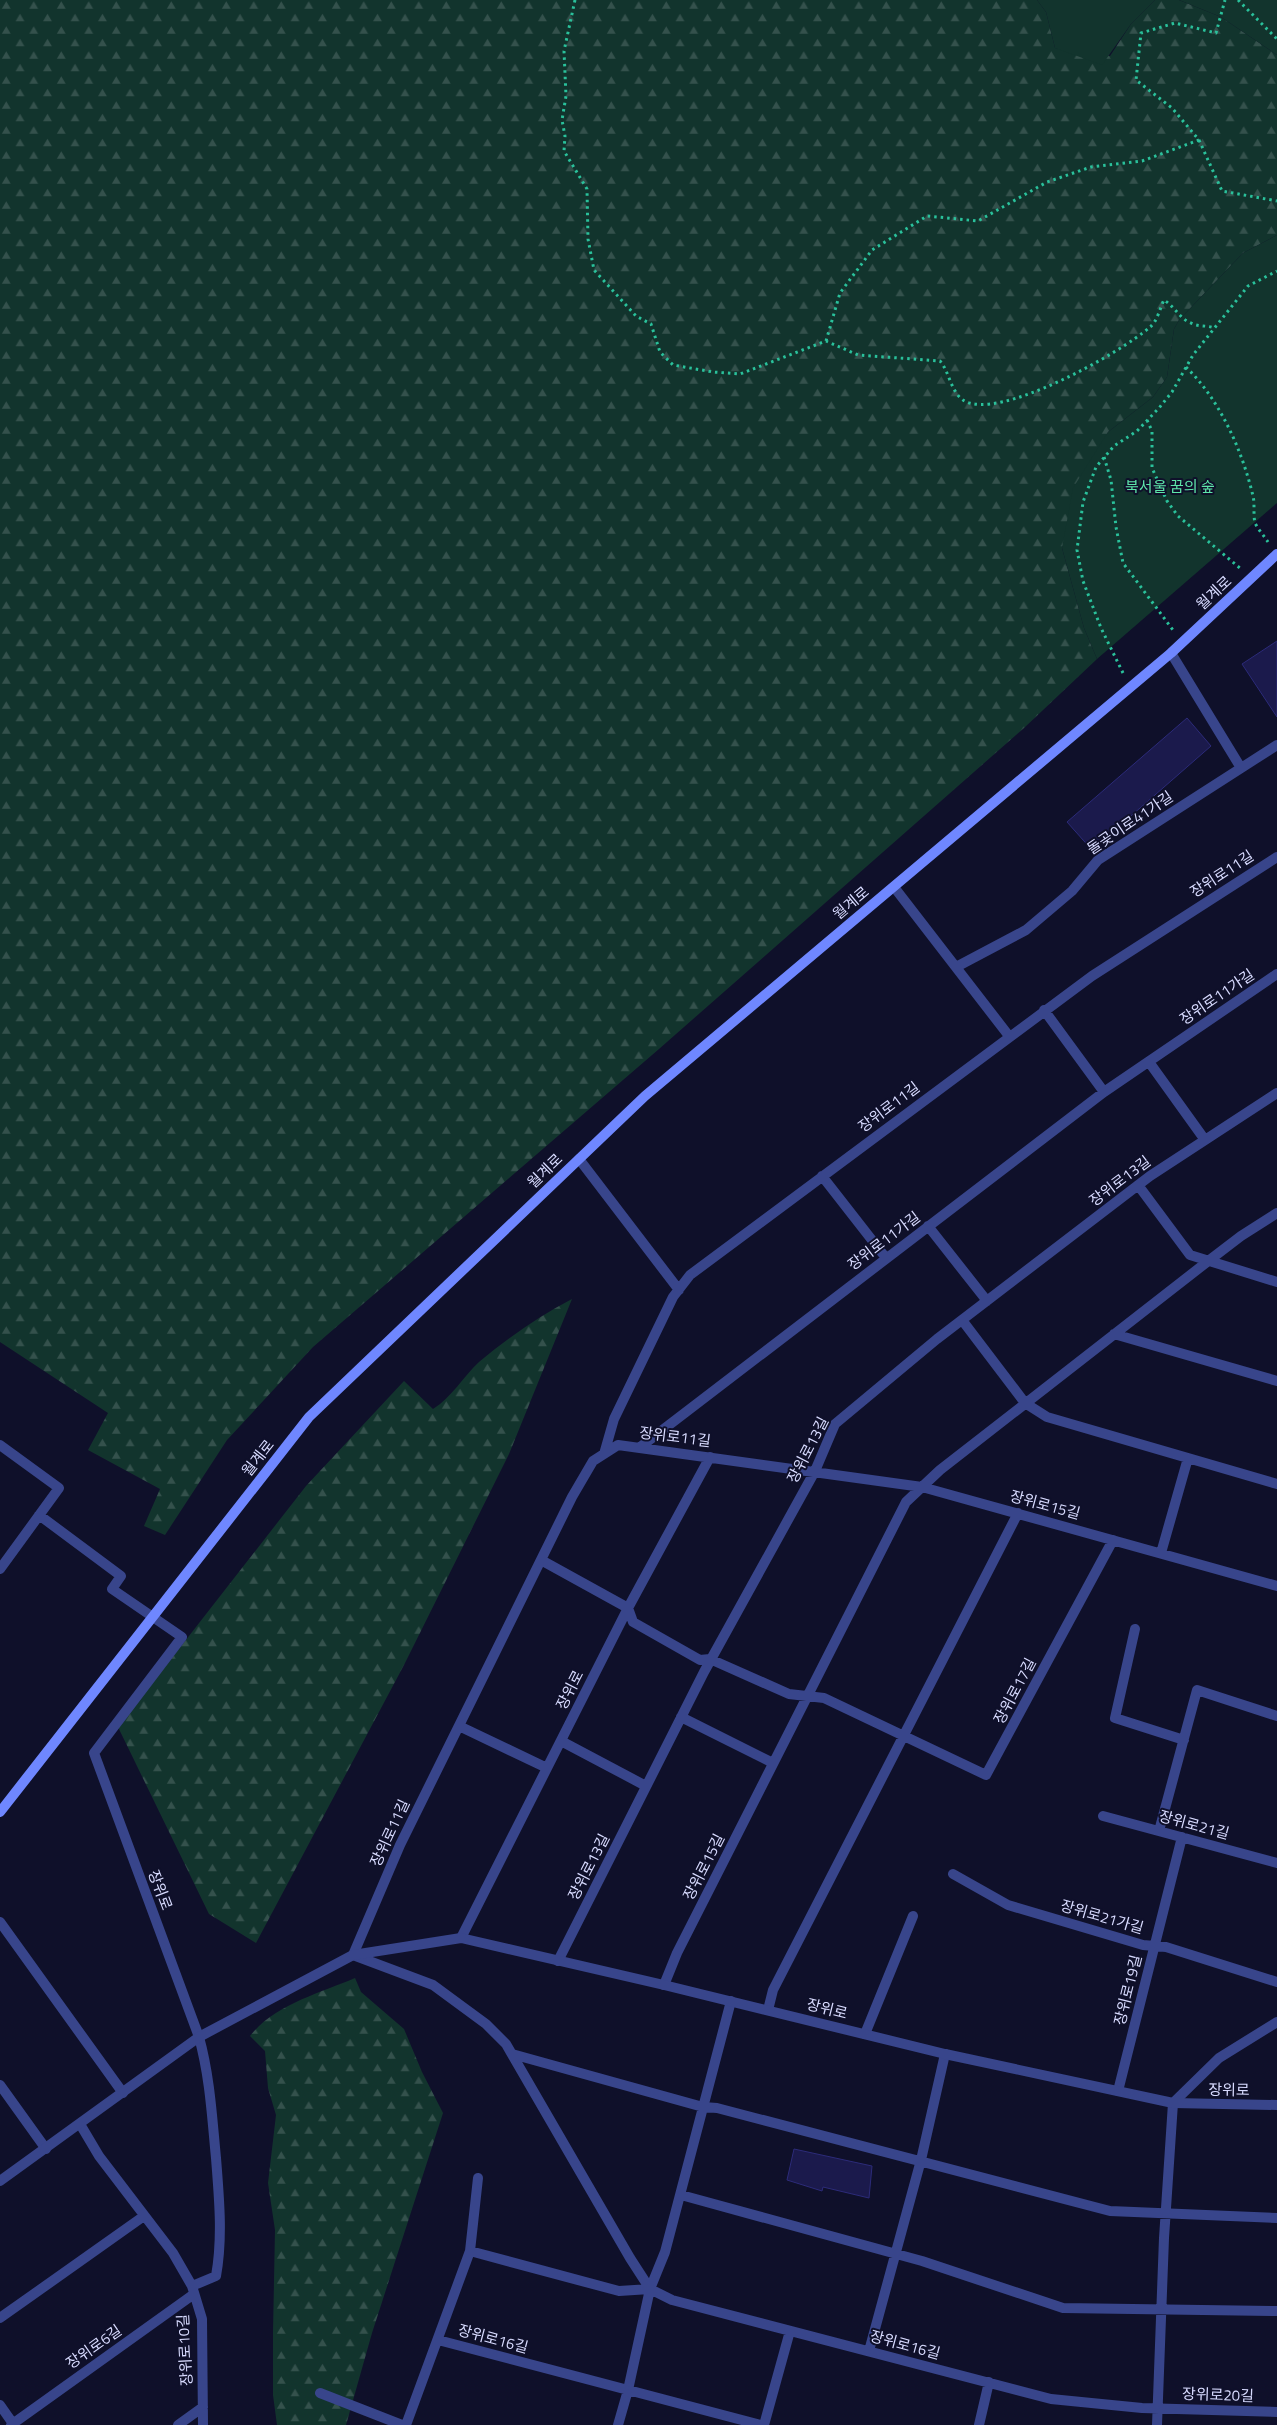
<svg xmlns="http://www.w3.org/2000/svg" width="1277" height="2425" viewBox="0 0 1277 2425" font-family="'Titillium Web','Noto Sans KR',sans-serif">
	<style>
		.forest { fill: url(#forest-firs) }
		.green { fill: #12342d }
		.building { fill: #1b1a4c; stroke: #2c2b79 }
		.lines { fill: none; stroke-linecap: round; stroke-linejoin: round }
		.path { stroke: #2ac19b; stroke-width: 3; stroke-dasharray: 2.5 4; stroke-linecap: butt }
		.service { stroke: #38458b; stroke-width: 10 }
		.minor { stroke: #38458b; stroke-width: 10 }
		.tertiary { stroke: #38458b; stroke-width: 10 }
		.secondary { stroke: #6f87ff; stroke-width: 10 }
		.labels { text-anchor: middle; stroke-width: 4; stroke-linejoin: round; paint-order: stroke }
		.park-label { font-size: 15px; fill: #5ee6aa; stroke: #0f102a }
		.street-label { font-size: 15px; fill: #d8dbff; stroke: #0f102a }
	</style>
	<defs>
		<pattern id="forest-firs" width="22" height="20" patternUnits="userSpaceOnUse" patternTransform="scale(1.25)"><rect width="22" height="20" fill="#12342d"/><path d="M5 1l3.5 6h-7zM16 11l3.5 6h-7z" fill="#34514c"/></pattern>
	</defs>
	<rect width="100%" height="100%" fill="#0f102a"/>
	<path class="forest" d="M0,0H1037L1046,12L1055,48L1110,56L1131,24L1155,0H1179L1221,17L1277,55V235L1243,253L1179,320L1174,329L1167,377L1153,397L1108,432L1062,548L1084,628L1097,659L1024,728L659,1049L313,1347L227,1440L165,1535L144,1526L160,1489L88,1450L108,1413L0,1342Z
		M572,1299L509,1454L404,1665L256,1943L209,1914L118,1727L306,1486L404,1381L433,1409C452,1397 463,1377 479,1362C508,1338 539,1316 572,1299Z
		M355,1978L361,1992L404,2029L422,2072L443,2113L372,2333L346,2425H277L273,2395V2333L275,2230L268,2183L276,2115L268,2088L265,2051L250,2036C274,2005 320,1993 355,1978Z"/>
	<path class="green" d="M1037,0H1155L1131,24L1102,65L1055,48L1046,12Z
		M1179,0H1277V55L1221,17Z
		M1277,235V503L1097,659L1084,628L1062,548L1073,488L1108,432L1153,397L1167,377L1174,329L1179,320L1243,253Z"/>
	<path class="building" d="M1277,641V717L1242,664Z
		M1187,718L1211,746L1092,850L1067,822Z
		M794,2149L872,2166L869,2198L823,2187L822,2191L787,2180Z"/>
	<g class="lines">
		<path class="path" d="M575,0L564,51L566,96L562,120L565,136L564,151L587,189L588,239L594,270L636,316L651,324L660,352L673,365L713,372L740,374L826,341L858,355L940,361C949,371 951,392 963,400C997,423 1122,352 1150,327C1157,322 1160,308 1164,300C1176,308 1180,319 1191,323C1198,327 1207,325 1214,328
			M1238,0L1277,39
			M1199,140L1222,191L1277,201
			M826,341L840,293L872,250L927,216L978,221L1047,182L1091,167L1142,161L1199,140L1172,108L1136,80L1141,33L1175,23L1216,33L1225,0
			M1186,367C1220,400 1242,450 1253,496C1255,504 1253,514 1255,523C1258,529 1264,536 1268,542
			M1147,420L1152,431V468L1167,501L1178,516L1241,569
			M1104,457L1111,480L1116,527L1123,563L1173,630
			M1123,673L1101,628L1083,581L1077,550L1083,502L1096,467L1114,446L1137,431L1159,408L1172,392L1193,355L1248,286L1277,271"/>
		<path class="service" d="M0,2085L46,2149"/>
		<path class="minor" d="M1171,653L1241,768
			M894,887L1009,1036
			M958,966L1026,930L1072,891L1098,860L1277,745
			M1044,1010L1104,1092
			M1149,1062L1205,1140
			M579,1159L679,1290
			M822,1176L886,1258
			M1138,1185L1190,1255L1277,1282
			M928,1226L987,1301
			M962,1320L1025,1403L1047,1417L1277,1484
			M1114,1334L1277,1381
			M0,1445L59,1488L0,1569
			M639,1448L1104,1092L1277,974
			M604,1454L614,1419L673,1297L690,1275L1092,976L1277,857
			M39,1515L121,1576L112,1589L182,1637L94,1753L199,2037C210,2077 212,2117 216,2158C219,2197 223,2237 216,2276L192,2286
			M1161,1553L1188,1458
			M541,1560L628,1608L633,1622L700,1660L710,1659L789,1694L824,1698L986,1775L1113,1540
			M1135,1629L1115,1718L1184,1740
			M681,1717L773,1763
			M459,1726L547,1768
			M561,1741L646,1786
			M1103,1816L1277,1863
			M1159,1831L1197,1690L1277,1716
			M953,1874L1008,1905L1143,1945L1166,1947L1277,1982
			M0,1922L123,2093
			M461,1938L628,1608L710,1457
			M558,1961L704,1672L815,1471L835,1424L937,1339L1150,1176L1277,1093
			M664,1985L677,1953L906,1502L940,1470L1207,1262L1241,1236L1277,1213
			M768,2010L773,1990L1018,1513
			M865,2034L913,1916
			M512,2054L703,2107L717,2108L1110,2211L1277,2218
			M1118,2091L1182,1837
			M80,2124L99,2156L173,2253L192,2286L202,2319L203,2425
			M681,2195L922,2261L1063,2308L1277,2311
			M470,2251L619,2291L650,2289L672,2300L1051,2399L1142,2408L1277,2412
			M650,2289L630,2258L506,2044L486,2024L433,1985L353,1955L400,1845L572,1497L593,1461L618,1445L922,1487L1277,1586
			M0,2318L144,2216
			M438,2340L761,2425
			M869,2351L921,2160L945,2054
			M320,2393L402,2425
			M0,2405L14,2425
			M11,2425L194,2294
			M178,2425L203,2407
			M406,2425L470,2251L478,2178
			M618,2425L628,2390L650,2289L665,2252L731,2001
			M764,2425L790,2331
			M979,2425L989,2382
			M1157,2425L1164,2238L1173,2103L1219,2058L1277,2022"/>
		<path class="tertiary" d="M0,2181L199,2037L353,1955L461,1938L664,1985L945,2054L1173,2103L1277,2105"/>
		<path class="secondary" d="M0,1812L309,1417L645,1096L1171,653L1277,554"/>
	</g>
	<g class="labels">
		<g class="park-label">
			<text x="1170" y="492">북서울 꿈의 숲</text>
		</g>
		<g class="street-label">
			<text transform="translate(1214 593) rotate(-43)" y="5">월계로</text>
			<text transform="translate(1130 823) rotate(-34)" y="5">돌곶이로41가길</text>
			<text transform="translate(1222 874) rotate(-33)" y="5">장위로11길</text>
			<text transform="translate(851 903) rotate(-40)" y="5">월계로</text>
			<text transform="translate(1217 997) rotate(-34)" y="5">장위로11가길</text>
			<text transform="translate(889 1107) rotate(-37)" y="5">장위로11길</text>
			<text transform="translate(545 1171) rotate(-44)" y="5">월계로</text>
			<text transform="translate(1120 1181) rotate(-37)" y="5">장위로13길</text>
			<text transform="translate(884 1241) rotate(-37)" y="5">장위로11가길</text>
			<text transform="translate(675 1437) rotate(7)" y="5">장위로11길</text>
			<text transform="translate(808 1450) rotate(-63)" y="5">장위로13길</text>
			<text transform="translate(258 1458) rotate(-52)" y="5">월계로</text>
			<text transform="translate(1045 1505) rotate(15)" y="5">장위로15길</text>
			<text transform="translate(570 1690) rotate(-63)" y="5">장위로</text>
			<text transform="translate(1015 1691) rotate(-62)" y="5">장위로17길</text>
			<text transform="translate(1194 1825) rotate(15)" y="5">장위로21길</text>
			<text transform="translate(390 1833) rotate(-65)" y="5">장위로11길</text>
			<text transform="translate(589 1867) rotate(-63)" y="5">장위로13길</text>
			<text transform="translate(704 1867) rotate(-63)" y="5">장위로15길</text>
			<text transform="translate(160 1890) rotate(69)" y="5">장위로</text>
			<text transform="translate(1102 1917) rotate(16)" y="5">장위로21가길</text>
			<text transform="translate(1128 1990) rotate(-76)" y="5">장위로19길</text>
			<text transform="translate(827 2009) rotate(14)" y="5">장위로</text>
			<text transform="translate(1229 2090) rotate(1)" y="5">장위로</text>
			<text transform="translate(493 2339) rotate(15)" y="5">장위로16길</text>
			<text transform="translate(905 2345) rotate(15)" y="5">장위로16길</text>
			<text transform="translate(94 2347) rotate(-35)" y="5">장위로6길</text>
			<text transform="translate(185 2350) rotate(-93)" y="5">장위로10길</text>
			<text transform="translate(1218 2395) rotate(2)" y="5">장위로20길</text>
		</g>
	</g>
</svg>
